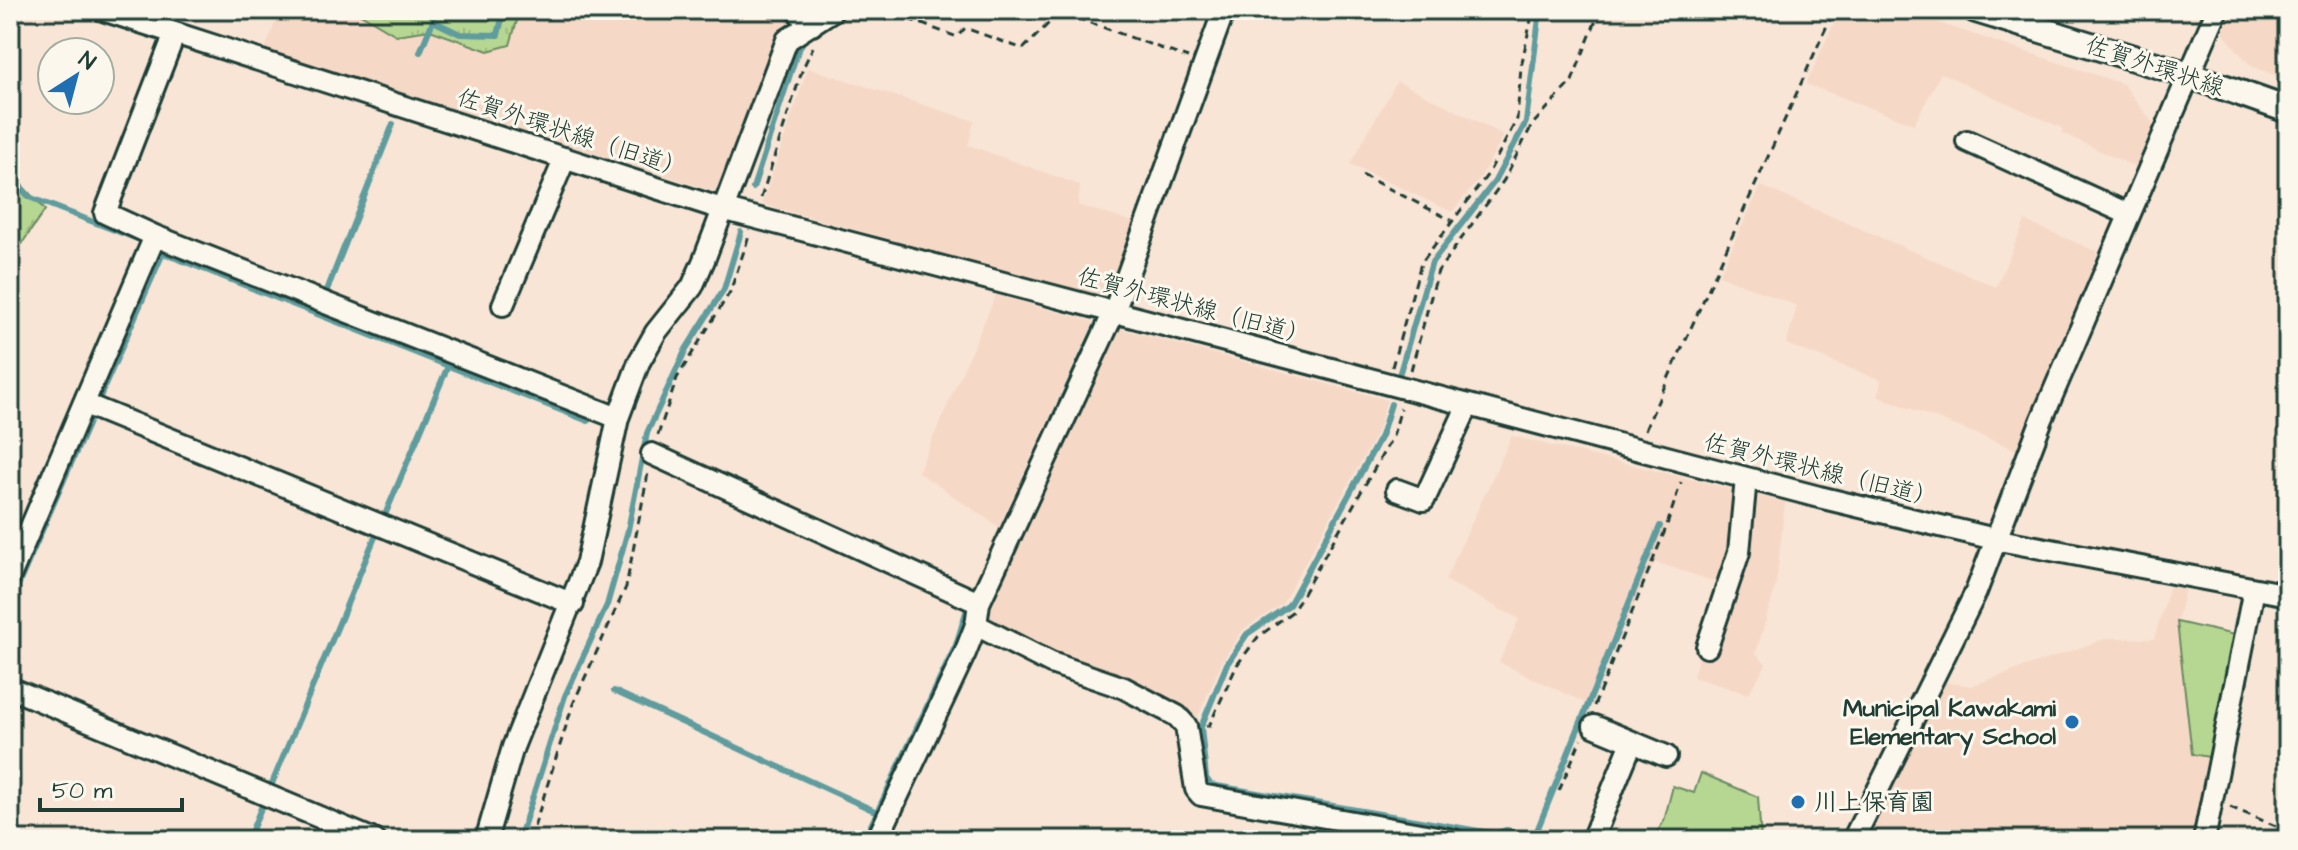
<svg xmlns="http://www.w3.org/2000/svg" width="2298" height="850" viewBox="0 0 2298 850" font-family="'Architects Daughter','Klee One',sans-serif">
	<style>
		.built { fill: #f6d8c6 }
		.grass { fill: url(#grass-tufts); stroke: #6a8a62; stroke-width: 2 }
		.forest { fill: url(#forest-firs); stroke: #6a8a62; stroke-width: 2 }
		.green { fill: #b6d791; stroke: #6a8a62; stroke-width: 2 }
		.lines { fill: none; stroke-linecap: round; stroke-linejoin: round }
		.stream { stroke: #5f9c9e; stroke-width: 6 }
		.minor-casing { stroke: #1f3d34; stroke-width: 26 }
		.major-casing { stroke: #1f3d34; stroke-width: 30 }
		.path { stroke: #1f3d34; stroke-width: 3; stroke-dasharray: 8 6; stroke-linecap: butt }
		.minor { stroke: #fbf7ec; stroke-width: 20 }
		.major { stroke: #fbf7ec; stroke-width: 24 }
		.poi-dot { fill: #1f6fb2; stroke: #fbf7ec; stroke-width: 3 }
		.labels { text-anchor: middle; stroke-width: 6; stroke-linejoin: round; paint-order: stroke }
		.street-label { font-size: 24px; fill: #1f3d34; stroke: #fbf7ec }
		.poi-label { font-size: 24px; font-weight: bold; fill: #1f3d34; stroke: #fbf7ec; text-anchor: end }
	</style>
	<defs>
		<pattern id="grass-tufts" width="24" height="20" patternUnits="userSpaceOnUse" patternTransform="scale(2)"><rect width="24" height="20" fill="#b6d791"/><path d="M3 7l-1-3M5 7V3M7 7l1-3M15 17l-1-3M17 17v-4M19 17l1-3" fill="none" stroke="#9cb97e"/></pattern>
		<pattern id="forest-firs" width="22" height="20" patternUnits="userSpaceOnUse" patternTransform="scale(2)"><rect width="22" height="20" fill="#b6d791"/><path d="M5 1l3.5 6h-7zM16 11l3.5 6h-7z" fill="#9cb97e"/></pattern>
	</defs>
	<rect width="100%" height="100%" fill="#f8e5d6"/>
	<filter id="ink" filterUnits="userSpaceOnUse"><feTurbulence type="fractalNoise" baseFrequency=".0125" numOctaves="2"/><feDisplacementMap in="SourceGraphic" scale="16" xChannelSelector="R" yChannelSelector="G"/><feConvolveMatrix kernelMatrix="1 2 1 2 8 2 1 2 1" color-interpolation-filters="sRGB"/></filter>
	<g filter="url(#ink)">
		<path class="built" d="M280,10H354L396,35L430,30L488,51L510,45L520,10H782L790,14L720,193L265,49Z
			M1840,10H1900L2123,84L2154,125L2135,167L2062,133V128L1941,73L1914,124L1806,84Z
			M2231,10H2288V80L2251,66L2222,32Z
			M808,68L974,121L968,145L1080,185L1078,205L1135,223L1106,298L762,204Z
			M1397,81L1504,135L1480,178L1452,212L1350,164Z
			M1761,186L1996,287L2025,221L2098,252L2018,450L1878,396L1881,380L1786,344L1797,306L1719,275Z
			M996,295L1094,322L999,527L918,472Z
			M1118,328L1387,400L1377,433L1282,604L1243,630L1223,660L1197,718L986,621L983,608Z
			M1512,436L1785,502L1776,585L1756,653L1766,664L1748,694L1693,677L1719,583L1655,562L1585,703L1499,662L1519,619L1445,580Z
			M2170,586L2185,589L2177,622L2239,636L2196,840H1865L1942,682L1971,686L2108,638L2154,639Z"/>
		<path class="grass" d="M354,10H520L510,45L488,51L430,30L396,35Z"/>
		<path class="forest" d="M10,172L45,210L16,252L10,249Z"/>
		<path class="green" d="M2177,622L2239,636L2214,758L2192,754Z
			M1701,773L1758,797L1761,840L1733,832L1730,840H1652L1664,821L1673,786L1694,793Z"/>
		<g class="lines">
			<path class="stream" d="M420,52L433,21L460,34L498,35L504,10
				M10,175L29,197L140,240
				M753,188L796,56L806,35
				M327,290L393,124
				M1400,372L1432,262L1495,181L1526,122L1540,10
				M99,399L163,253L588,421
				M1391,404L1381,436L1289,605L1247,634L1227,664L1201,727L1206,778L1211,785L1496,834L1494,840
				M1053,419L1097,324
				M385,515L448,366
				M10,518L21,522
				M10,604L90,420
				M614,691L877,812
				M271,786L375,537
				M1496,834L1506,830L1534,838L1660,526
				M248,840L261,808
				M519,840L565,696L607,605L628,530L647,433L686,349L724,289L741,232
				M864,840L956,645L966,612"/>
			<g class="minor-casing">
				<path id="minor" d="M103,10L722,209L1819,497L1999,540L2288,595
					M796,10L812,25
					M1967,141L2128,214
					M155,236L618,418
					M503,305L565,158
					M85,404L573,604
					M652,454L979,603
					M1397,490L1424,500L1468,405
					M10,576L155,236L105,213L175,33
					M976,625L1051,663L1124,688L1177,716L1186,726L1196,789L1201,795L1454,840
					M1707,647L1739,552L1746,478
					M10,688L374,840
					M1594,726L1666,756
					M486,840L513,747L587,562L618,418L639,362L656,332L692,287L704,260L787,40L833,10
					M877,840L965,653L976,625L979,603L1114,312L1224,10
					M1592,840L1632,742
					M1853,840L1976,592L2042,419L2217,10
					M2204,840L2254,589"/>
			</g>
			<g class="major-casing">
				<path id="major" d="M1976,10L2189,75L2288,110"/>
			</g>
			<path class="path" d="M867,10L903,17L957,37L965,28L1023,49L1060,12L1188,58
				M1362,175L1451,220
				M761,198L803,68L813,47
				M1392,367L1421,263L1488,174L1517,119L1521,67L1533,10
				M1411,370L1438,271L1504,180L1532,125L1572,81L1600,10
				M1645,430L1834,10
				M658,435L677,378L730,292L749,236
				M1594,706L1666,528L1681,482
				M1206,726H1209L1237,665L1258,637L1293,611L1393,436L1401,408
				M1559,791L1581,739
				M2230,807L2288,831
				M530,840L573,704L626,587L648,473"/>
			<use href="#minor" class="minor"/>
			<use href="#major" class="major"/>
		</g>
	</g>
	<g class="poi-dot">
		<circle cx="2072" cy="722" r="8"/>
		<circle cx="1798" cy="802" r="8"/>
	</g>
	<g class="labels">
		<g class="street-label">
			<text transform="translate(2155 66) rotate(18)" y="8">佐賀外環状線</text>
			<text transform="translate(572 133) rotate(18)" y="8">佐賀外環状線（旧道）</text>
			<text transform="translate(1194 306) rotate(15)" y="8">佐賀外環状線（旧道）</text>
			<text transform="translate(1821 470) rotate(14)" y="8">佐賀外環状線（旧道）</text>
		</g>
		<g class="poi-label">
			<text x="2056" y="716">Municipal Kawakami<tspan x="2056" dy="28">Elementary School</tspan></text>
			<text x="1814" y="810" text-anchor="start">川上保育園</text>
		</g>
	</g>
	<rect width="2298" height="850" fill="none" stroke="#fbf7ec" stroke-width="40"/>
	<rect x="20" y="20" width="2258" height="810" fill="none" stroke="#1f3d34" stroke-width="3" filter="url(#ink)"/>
	<g transform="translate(76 76) rotate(36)"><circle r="38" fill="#fbf7ec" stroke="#a3ada2" stroke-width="2"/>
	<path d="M0-6L14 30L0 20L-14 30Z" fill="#1f6fb2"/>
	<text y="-12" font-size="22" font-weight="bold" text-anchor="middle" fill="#1f3d34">N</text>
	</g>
	<path d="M40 798v12h142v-12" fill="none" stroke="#1f3d34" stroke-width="4"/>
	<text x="52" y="798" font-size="24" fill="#1f3d34" stroke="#fbf7ec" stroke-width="6" paint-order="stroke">50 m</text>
</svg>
